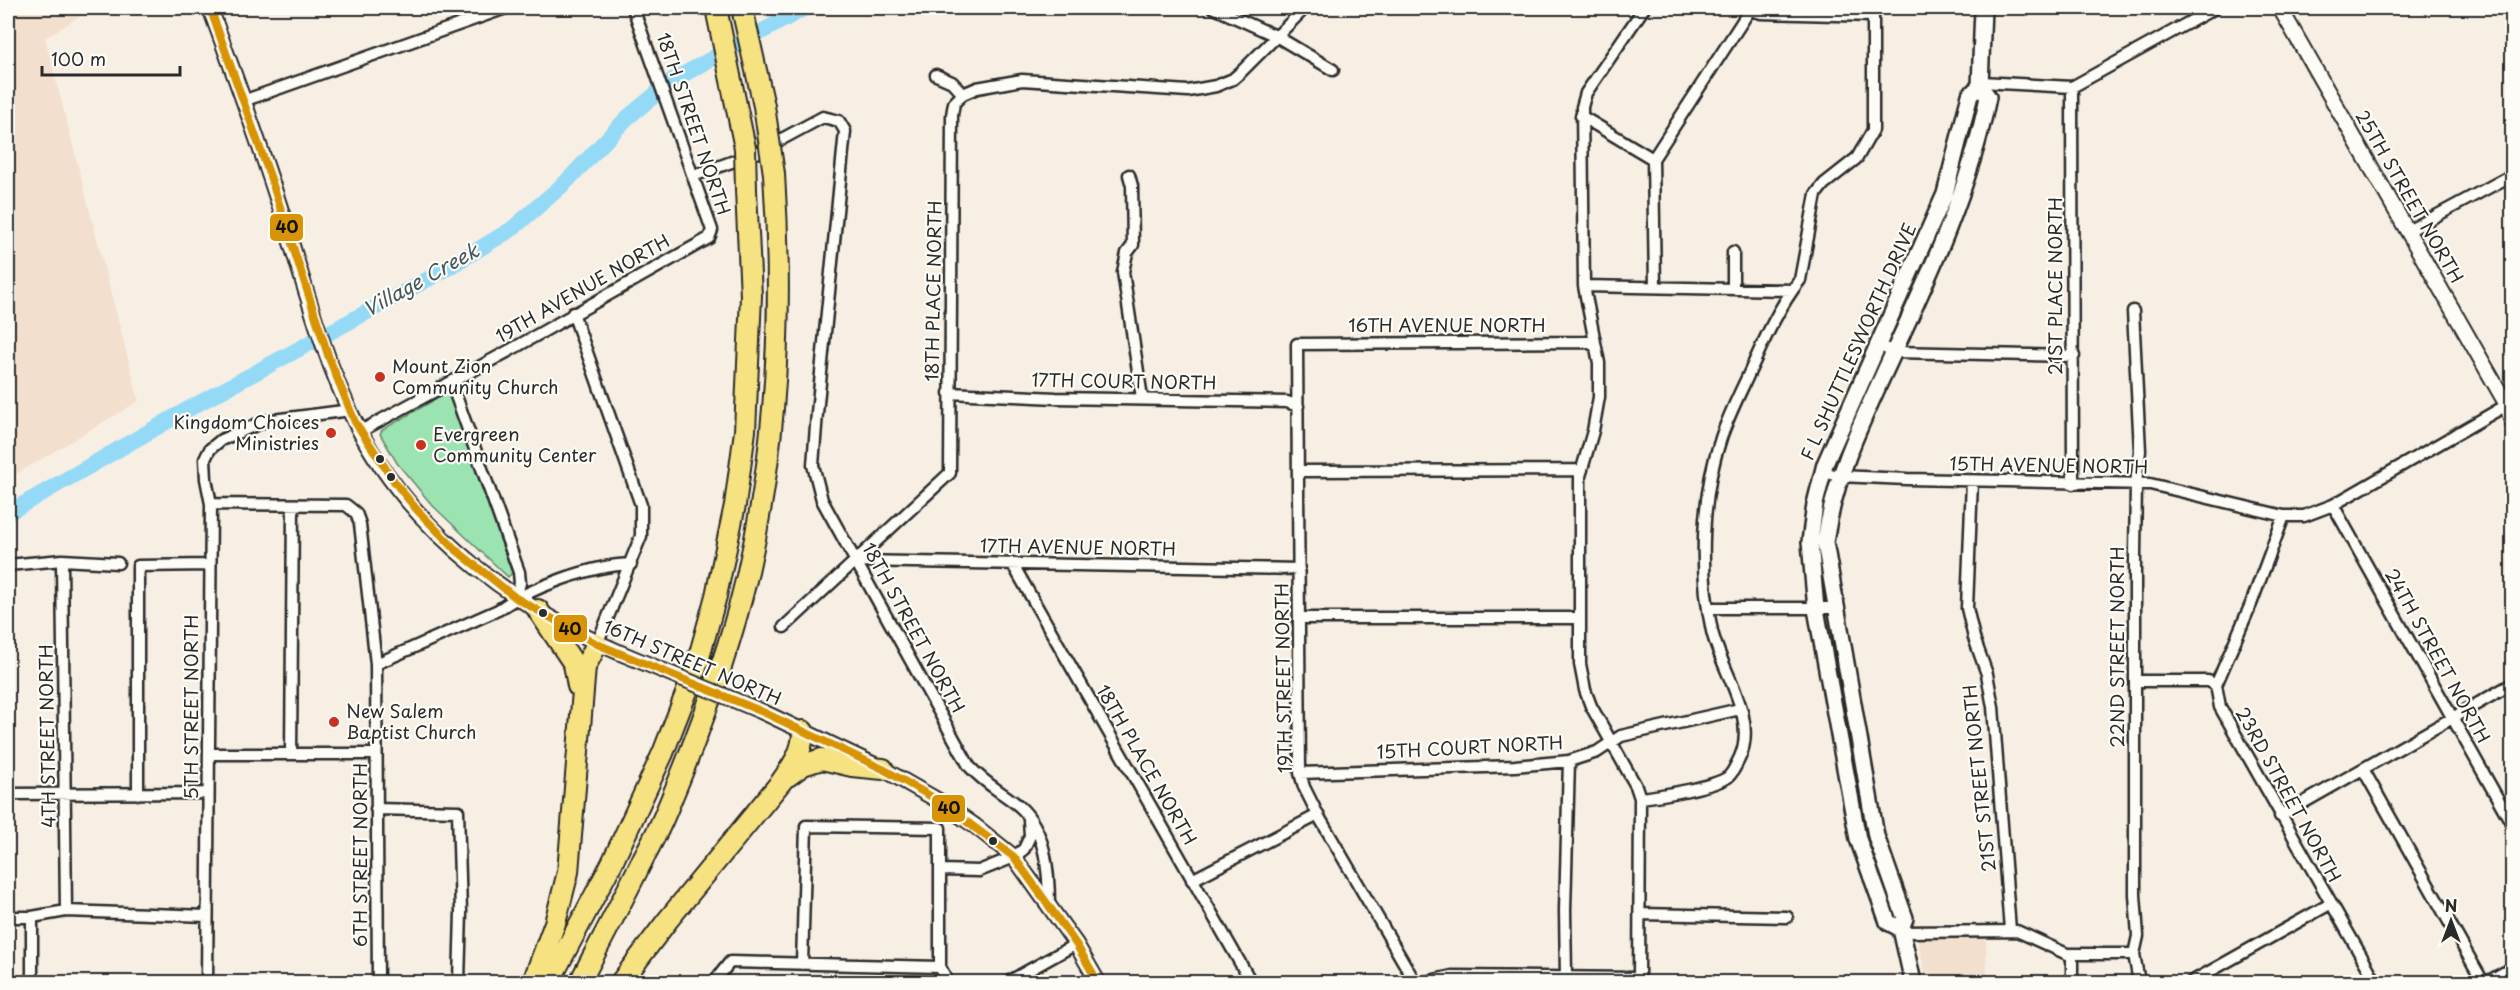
<svg xmlns="http://www.w3.org/2000/svg" width="2520" height="990" viewBox="0 0 2520 990" font-family="'Playpen Sans',sans-serif">
	<style>
		.built { fill: #f3dfcd }
		.green { fill: #9be3b1; stroke: #63876e; stroke-width: 1.5 }
		.lines { fill: none; stroke-linecap: round; stroke-linejoin: round }
		.river { stroke: #94daf6; stroke-width: 16 }
		.minor-casing { stroke: #2b2b2b; stroke-width: 15 }
		.tertiary-casing { stroke: #2b2b2b; stroke-width: 18 }
		.secondary-casing { stroke: #2b2b2b; stroke-width: 20 }
		.motorway-casing { stroke: #2b2b2b; stroke-width: 24 }
		.minor { stroke: #fdfcf7; stroke-width: 10 }
		.tertiary { stroke: #fdfcf7; stroke-width: 14 }
		.secondary { stroke: #fdfcf7; stroke-width: 15 }
		.motorway { stroke: #f6e281; stroke-width: 20 }
		.tertiary-bridge-casing { stroke: #2b2b2b; stroke-width: 18; stroke-linecap: butt }
		.motorway-bridge-casing { stroke: #2b2b2b; stroke-width: 24; stroke-linecap: butt }
		.tertiary-bridge { stroke: #fdfcf7; stroke-width: 14 }
		.motorway-bridge { stroke: #f6e281; stroke-width: 20 }
		.bus-1-casing { stroke: #fdfcf7; stroke-width: 12 }
		.bus-1 { stroke: #d89406; stroke-width: 8 }
		.poi-dot { fill: #c8321e; stroke: #fdfcf7; stroke-width: 2 }
		.bus-dot { fill: #2b2b2b; stroke: #fdfcf7; stroke-width: 2 }
		.labels { text-anchor: middle; stroke-width: 4.5; stroke-linejoin: round; paint-order: stroke }
		.street-label { font-size: 18px; fill: #2b2b2b; stroke: #fdfcf7 }
		.poi-label { font-size: 18px; fill: #2b2b2b; stroke: #fdfcf7; text-anchor: start }
		.water-label { font-size: 20px; font-style: italic; fill: #45575e; stroke: #fdfcf7 }
		.line-badge { stroke: #fdfcf7; stroke-width: 2 }
		.pale-badge-label { font-size: 16px; text-anchor: middle; font-weight: bold; fill: #111 }
	</style>
	<rect width="100%" height="100%" fill="#f8efe4"/>
	<filter id="ink" filterUnits="userSpaceOnUse"><feTurbulence type="fractalNoise" baseFrequency=".0167" numOctaves="2"/><feDisplacementMap in="SourceGraphic" scale="12" xChannelSelector="R" yChannelSelector="G"/><feConvolveMatrix kernelMatrix="1 2 1 2 8 2 1 2 1" color-interpolation-filters="sRGB"/></filter>
	<g filter="url(#ink)">
		<path class="built" d="M8,8H93L45,38L139,401L8,479Z
			M1917,937L1986,939L1987,982H1927Z"/>
		<path class="green" d="M448,392L512,573L508,577L432,505L397,463L380,434L382,430Z"/>
		<g class="lines">
			<path class="river" d="M8,513L192,407L441,272L512,229L565,183L627,118L673,80L805,8"/>
			<g class="minor-casing">
				<path id="minor" d="M1214,8L1276,36L1333,70
					M1750,10L1761,13L1873,16
					M1981,82L2072,87L2215,8
					M2072,87L2073,484
					M963,94L977,88L1022,80L1188,91L1216,86L1233,79L1241,72L1305,8
					M243,101L506,8
					M1581,116L1653,159L1655,287
					M1653,159L1751,8
					M1129,175L1132,186L1133,245L1127,253L1123,272L1142,398
					M693,176L756,153L823,117L839,121L845,131L817,413L813,465L822,500L969,766C986,785 1001,791 1019,806C1046,830 1049,871 1049,905
					M2408,231L2512,175
					M1733,252V289
					M1584,286L1792,290
					M2133,311L2140,451L2136,483L2135,555V895L2138,936L2134,954L2139,982
					M573,313L641,505V536L597,644
					M1878,345L1894,352L2074,356
					M451,382L519,572L520,583L516,598
					M949,393L1056,398L1287,402L1298,406
					M361,431L514,348L709,238L712,230L633,8
					M1299,471L1582,470
					M1823,472L1839,476L1907,479L2150,484L2284,516H2304L2333,505L2512,402
					M1972,481L1967,608L1974,638L1987,674L1993,707L2010,930
					M211,504L346,505L356,513L360,524L376,664L378,982
					M2333,505L2512,824
					M2284,516L2251,604L2216,685L2220,707L2376,982
					M62,560L66,911
					M856,561L1299,569
					M1012,563L1251,982
					M8,565L62,560L118,563
					M1708,608H1835
					M1300,618H1579
					M784,627L950,473L952,115L954,103L963,94L952,82L936,75
					M376,664L498,610C530,588 592,565 631,564
					M2135,681H2208L2216,685
					M209,754H376
					M291,754L293,505
					M2363,769L2483,982
					M1300,773L1515,766L1569,761L1597,752L1621,736L1740,709
					M8,794L208,793
					M138,794V566L210,565
					M1640,798C1659,796 1714,787 1728,777C1733,773 1737,763 1740,757C1758,716 1721,671 1712,631C1699,571 1701,497 1721,438C1729,414 1741,391 1752,367C1765,338 1780,305 1800,280L1816,194L1824,184L1857,158L1873,130V8
					M376,809L458,811L461,912L459,982
					M2280,816L2512,684
					M940,870L979,871L1014,857L1024,849L1030,836L1029,820
					M1192,880L1318,815
					M1640,914L1787,917
					M8,917H32L66,911L207,916
					M1902,932L2017,931L2067,954H2134
					M2072,955V982
					M802,964L806,826L940,828V967L948,982
					M1566,977L1565,910L1569,761
					M32,982V917
					M207,982L211,504L206,479L205,459L210,449L221,440L265,421L351,410
					M714,982L730,962L940,967
					M1008,982L1076,944
					M1415,982L1318,815L1304,787L1300,773L1297,344L1588,342L1595,346
					M1425,982L1452,976L1639,978
					M1639,982L1640,798L1636,786L1591,706L1585,690L1580,664V476L1593,431L1599,397V363L1584,286L1582,107L1586,93L1644,8
					M2191,982L2330,904
					M2487,982L2512,968"/>
			</g>
			<g class="tertiary-casing">
				<path id="tertiary" d="M210,8C235,77 261,146 283,217C305,285 323,357 355,422C413,536 524,615 640,661
					M2280,8L2507,405L2512,422
					M763,712L883,769L939,801L975,826L1014,857L1076,944L1098,982"/>
			</g>
			<g class="secondary-casing">
				<path id="secondary" d="M1901,929L1888,922L1858,839L1816,609L1810,542L1815,504L1825,464L1945,194L1970,95L1980,86
					M1913,982L1901,929L1905,918L1876,836L1825,542C1835,474 1863,419 1891,358C1930,274 1970,188 1988,97L1980,86L1983,8"/>
			</g>
			<g class="motorway-casing">
				<path id="motorway" d="M538,610L574,664L578,686
					M788,776L803,765L822,759L852,766L883,769
					M533,982L555,923L568,872L585,667L597,644
					M549,982L612,863L663,753L696,668L716,596L735,505L745,431L751,296L746,190
					M580,982C599,945 619,907 638,869C647,850 658,832 666,812C698,736 728,656 747,576C778,444 783,309 774,174
					M621,982L667,921L781,782C793,765 803,752 803,731"/>
			</g>
			<use href="#minor" class="minor"/>
			<use href="#tertiary" class="tertiary"/>
			<use href="#secondary" class="secondary"/>
			<use href="#motorway" class="motorway"/>
			<g class="tertiary-bridge-casing">
				<path id="tertiary-bridge" d="M640,661L763,712"/>
			</g>
			<g class="motorway-bridge-casing">
				<path id="motorway-bridge" d="M716,8L745,148L746,190
					M742,8L764,106L774,174"/>
			</g>
			<use href="#tertiary-bridge" class="tertiary-bridge"/>
			<use href="#motorway-bridge" class="motorway-bridge"/>
			<g class="bus-1-casing">
				<path id="bus-1" d="M210,8L271,179L329,358L355,422L396,484L417,510L456,550L516,598L597,644L763,712L883,769L939,801L1014,857L1076,944L1098,982"/>
			</g>
			<use href="#bus-1" class="bus-1"/>
		</g>
	</g>
	<g class="poi-dot">
		<circle cx="380" cy="377" r="6"/>
		<circle cx="331" cy="433" r="6"/>
		<circle cx="421" cy="445" r="6"/>
		<circle cx="334" cy="722" r="6"/>
	</g>
	<g class="bus-dot">
		<circle cx="380" cy="459" r="5"/>
		<circle cx="391" cy="477" r="5"/>
		<circle cx="543" cy="613" r="5"/>
		<circle cx="993" cy="841" r="5"/>
	</g>
	<g class="labels">
		<g class="street-label">
			<text transform="translate(693 124) rotate(71)" y="6">18TH STREET NORTH</text>
			<text transform="translate(2409 197) rotate(60)" y="6">25TH STREET NORTH</text>
			<text transform="translate(2056 286) rotate(-90)" y="6">21ST PLACE NORTH</text>
			<text transform="translate(583 289) rotate(-30)" y="6">19TH AVENUE NORTH</text>
			<text transform="translate(934 291) rotate(-89)" y="6">18TH PLACE NORTH</text>
			<text x="1447" y="332">16TH AVENUE NORTH</text>
			<text transform="translate(1859 342) rotate(-66)" y="6">F L SHUTTLESWORTH DRIVE</text>
			<text transform="translate(1124 382) rotate(1)" y="6">17TH COURT NORTH</text>
			<text transform="translate(2049 466) rotate(1)" y="6">15TH AVENUE NORTH</text>
			<text transform="translate(1078 548) rotate(1)" y="6">17TH AVENUE NORTH</text>
			<text transform="translate(913 628) rotate(61)" y="6">18TH STREET NORTH</text>
			<text transform="translate(2118 647) rotate(-90)" y="6">22ND STREET NORTH</text>
			<text transform="translate(2437 656) rotate(61)" y="6">24TH STREET NORTH</text>
			<text transform="translate(692 663) rotate(23)" y="6">16TH STREET NORTH</text>
			<text transform="translate(1284 678) rotate(-91)" y="6">19TH STREET NORTH</text>
			<text transform="translate(192 707) rotate(-90)" y="6">5TH STREET NORTH</text>
			<text transform="translate(48 736) rotate(-91)" y="6">4TH STREET NORTH</text>
			<text transform="translate(1470 748) rotate(-3)" y="6">15TH COURT NORTH</text>
			<text transform="translate(1146 765) rotate(60)" y="6">18TH PLACE NORTH</text>
			<text transform="translate(1980 778) rotate(-96)" y="6">21ST STREET NORTH</text>
			<text transform="translate(2288 795) rotate(61)" y="6">23RD STREET NORTH</text>
			<text transform="translate(361 855) rotate(-90)" y="6">6TH STREET NORTH</text>
		</g>
		<g class="poi-label">
			<text x="392" y="373">Mount Zion<tspan x="392" dy="21">Community Church</tspan></text>
			<text x="319" y="429" text-anchor="end">Kingdom Choices<tspan x="319" dy="21">Ministries</tspan></text>
			<text x="433" y="441">Evergreen<tspan x="433" dy="21">Community Center</tspan></text>
			<text x="346" y="718">New Salem<tspan x="346" dy="21">Baptist Church</tspan></text>
		</g>
		<g class="water-label">
			<text transform="translate(421 280) rotate(-29)" y="7">Village Creek</text>
		</g>
	</g>
	<g class="line-badge">
		<rect x="269" y="213" width="35" height="29" rx="6" fill="#d89406"/>
		<rect x="553" y="614" width="35" height="29" rx="6" fill="#d89406"/>
		<rect x="931" y="794" width="35" height="29" rx="6" fill="#d89406"/>
	</g>
	<g class="pale-badge-label">
		<text x="287" y="233">40</text>
		<text x="570" y="635">40</text>
		<text x="949" y="814">40</text>
	</g>
	<rect width="2520" height="990" fill="none" stroke="#fdfcf7" stroke-width="30"/>
	<rect x="15" y="15" width="2490" height="960" fill="none" stroke="#2b2b2b" stroke-width="2" filter="url(#ink)"/>
	<g transform="translate(2451 921)" stroke="#fdfcf7" stroke-width="4.5" paint-order="stroke">
	<path d="M0-4.5L10 22L0 15L-10 22Z" fill="#2b2b2b"/>
	<text y="-9" font-size="16" font-weight="bold" text-anchor="middle" fill="#2b2b2b">N</text>
	</g>
	<path d="M42 66v9h138v-9" fill="none" stroke="#2b2b2b" stroke-width="3"/>
	<text x="51" y="66" font-size="18" fill="#2b2b2b" stroke="#fdfcf7" stroke-width="4.5" paint-order="stroke">100 m</text>
</svg>
